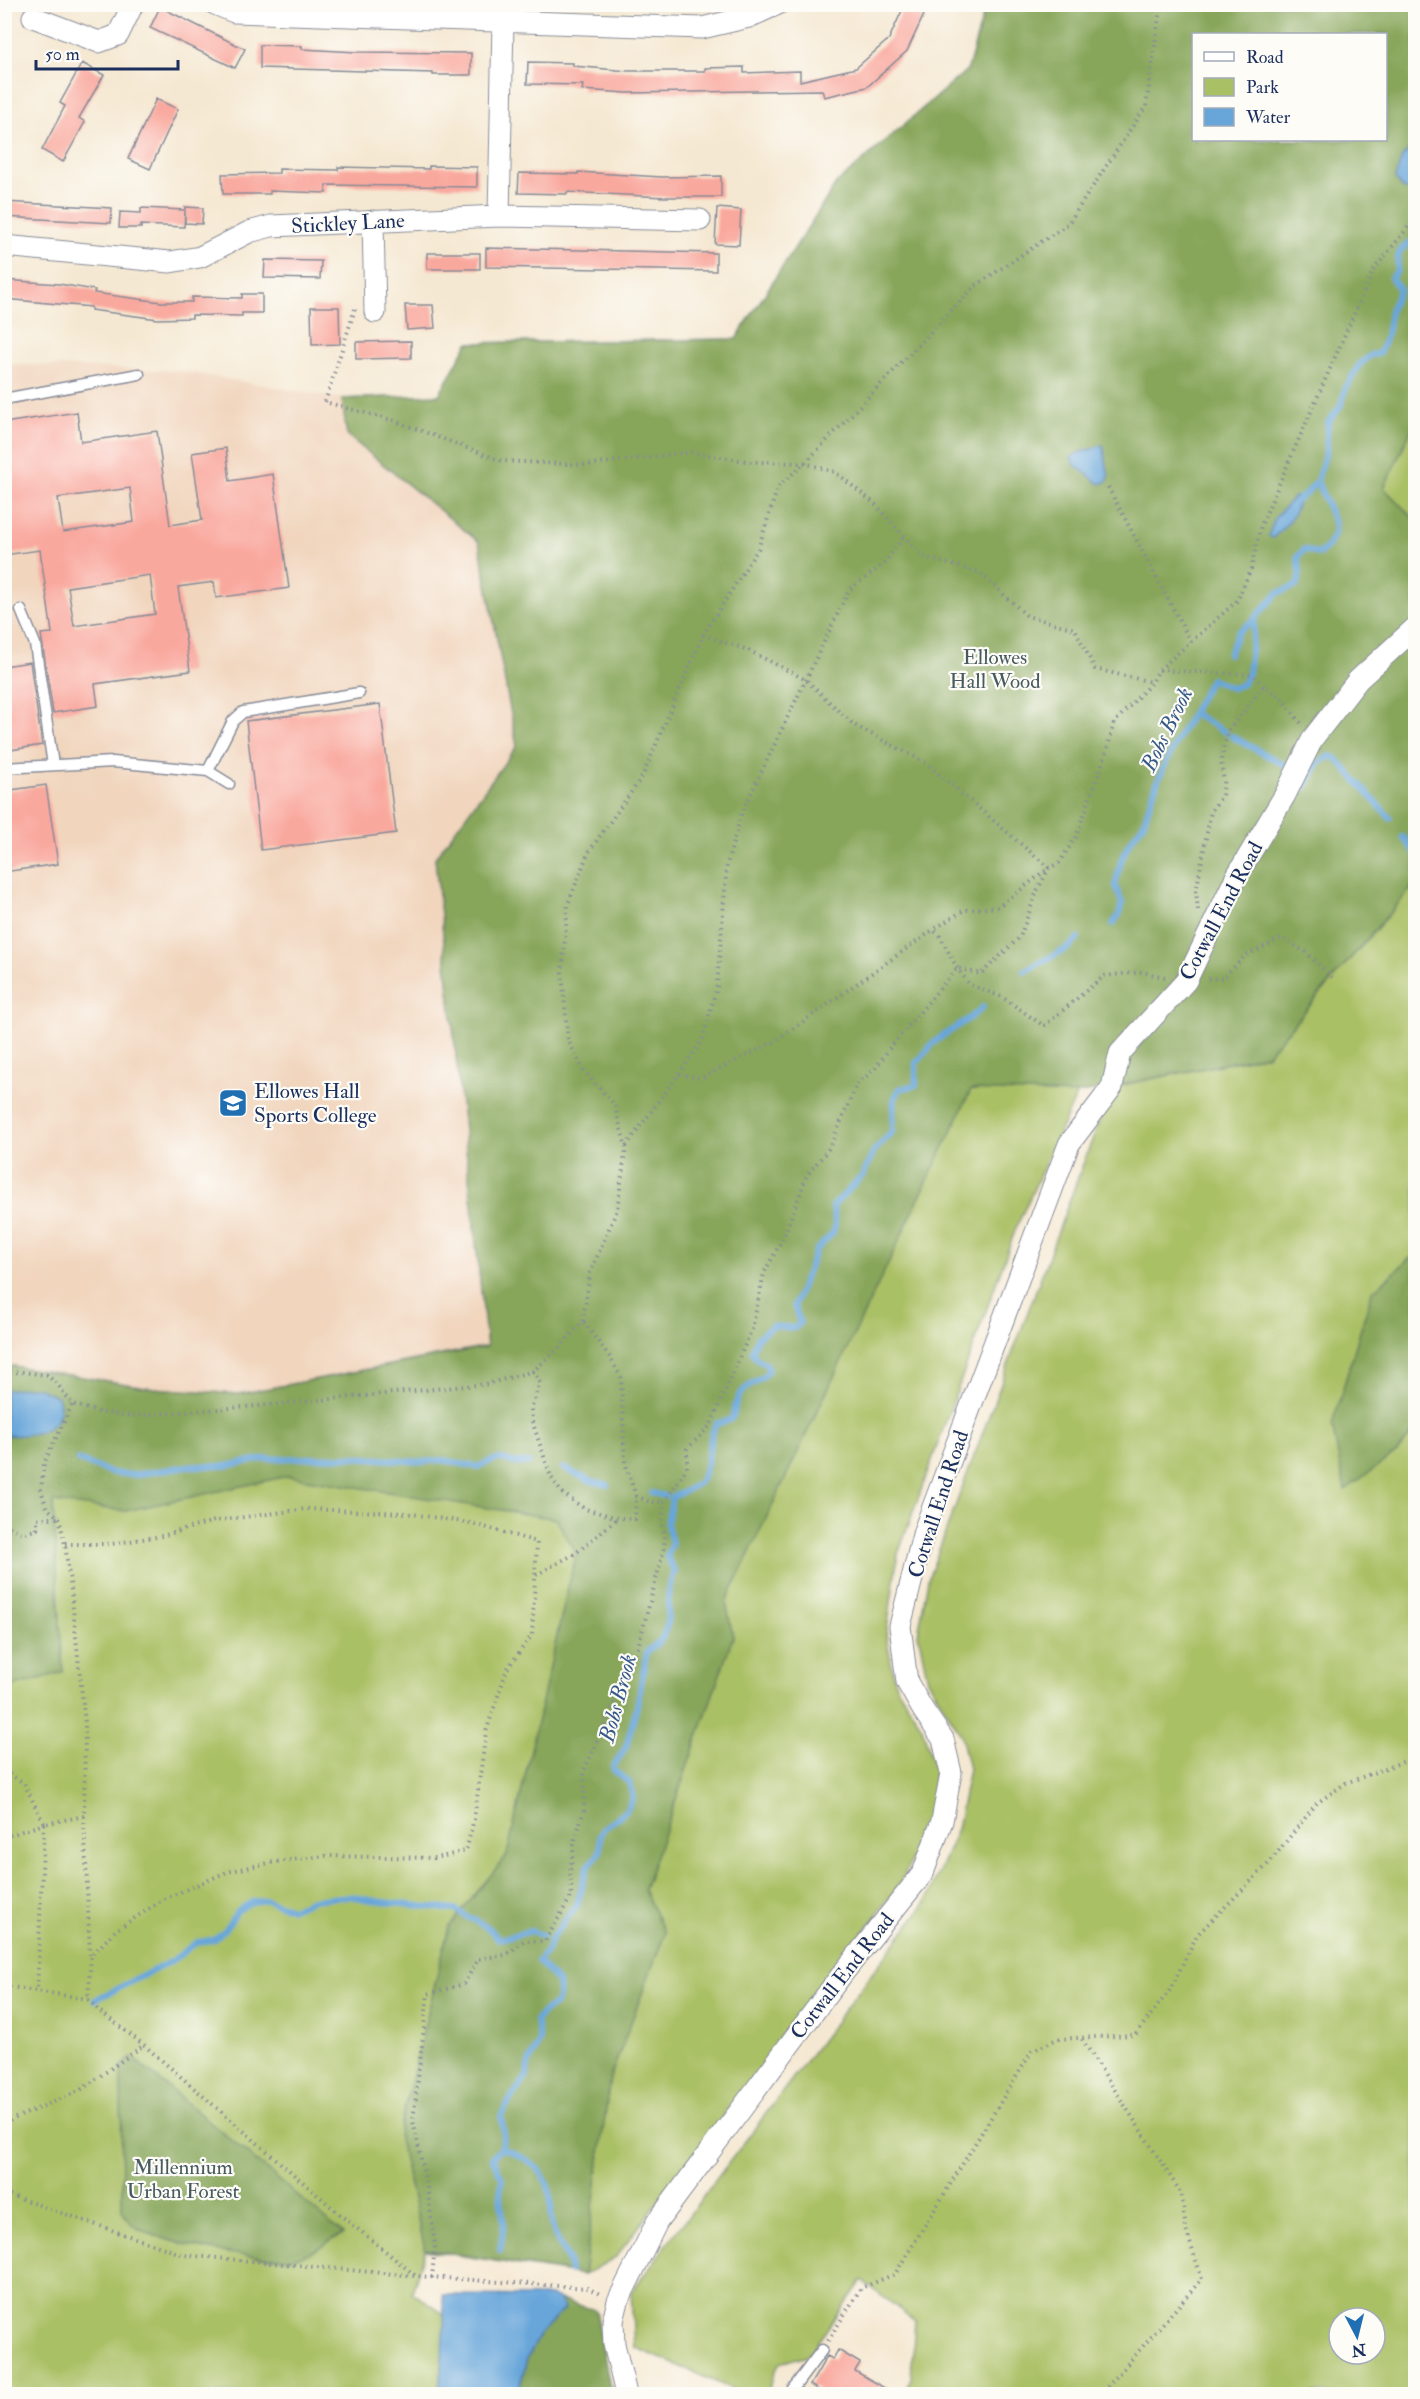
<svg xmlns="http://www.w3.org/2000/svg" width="1420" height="2399" viewBox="0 0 1420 2399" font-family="'IM FELL Double Pica',serif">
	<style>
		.built { fill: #f1d5bd }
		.green { fill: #aac065; stroke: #627862; stroke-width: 1.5; fill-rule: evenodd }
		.forest { fill: #87a65a; stroke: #516a5c; stroke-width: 1.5; fill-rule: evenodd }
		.water { fill: #68a6da; stroke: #426a9c; stroke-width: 1.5 }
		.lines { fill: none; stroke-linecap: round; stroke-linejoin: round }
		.stream { stroke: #68a6da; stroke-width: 6 }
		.building { fill: #f9a89e; fill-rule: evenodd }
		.lane-casing { stroke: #888c98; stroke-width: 13 }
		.street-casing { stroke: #888c98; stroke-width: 23 }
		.path { stroke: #888c98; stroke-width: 4; stroke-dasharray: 1.5 4.5; stroke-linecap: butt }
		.lane { stroke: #fff; stroke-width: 10 }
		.street { stroke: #fff; stroke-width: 21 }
		.labels { text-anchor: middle; stroke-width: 4.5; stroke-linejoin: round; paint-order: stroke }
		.street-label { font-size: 21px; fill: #1b2f5e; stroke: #fdfcf7 }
		.park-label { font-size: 21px; fill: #465a60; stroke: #fdfcf7 }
		.poi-label { font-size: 21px; fill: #1b2f5e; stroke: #fdfcf7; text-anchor: start }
		.water-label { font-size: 22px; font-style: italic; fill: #365989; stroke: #fdfcf7 }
	</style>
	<rect width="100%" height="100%" fill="#fdfcf7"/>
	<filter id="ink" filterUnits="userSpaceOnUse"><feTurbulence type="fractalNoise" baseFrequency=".0167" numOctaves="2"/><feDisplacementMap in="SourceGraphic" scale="12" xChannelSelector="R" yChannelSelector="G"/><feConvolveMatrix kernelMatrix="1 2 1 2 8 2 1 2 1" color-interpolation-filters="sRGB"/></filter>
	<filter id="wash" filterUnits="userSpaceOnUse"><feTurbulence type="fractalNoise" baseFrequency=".008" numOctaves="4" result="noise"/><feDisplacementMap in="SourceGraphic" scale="24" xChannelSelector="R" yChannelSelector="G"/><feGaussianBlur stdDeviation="1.35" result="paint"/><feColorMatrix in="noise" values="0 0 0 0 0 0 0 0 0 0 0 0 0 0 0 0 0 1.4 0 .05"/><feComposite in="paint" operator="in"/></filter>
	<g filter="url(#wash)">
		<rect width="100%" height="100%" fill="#f5e8d2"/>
		<path class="built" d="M5,364L180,371L342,399L347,435L479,542L517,746L435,858L487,1347L239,1394L152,1388L5,1365Z"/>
		<path class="green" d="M986,5H1415V596L1077,1094L1016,1228L898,1554L886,1636L896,1686L922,1727L935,1770L930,1820L900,1884L616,2257L584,2275L425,2250L412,2292L445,2315C445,2342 440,2368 439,2394H5V1365L152,1388L239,1394L487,1346L435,858L517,746L479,542L347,435L342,399L439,395L468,343L736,339L836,184L968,69ZM1194,34H1386V140H1194Z
			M1415,884V2394H903L911,2378L915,2321L862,2281L808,2355L779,2363L767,2394H744L634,2347L631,2292L926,1902L957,1829L969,1769L961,1735L928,1680L918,1634L928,1579L1112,1087L1267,1055ZM1339,2318H1375V2354H1339Z"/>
		<path class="forest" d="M986,5H1415V422L1384,488L1415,520V884L1267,1055L1077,1094L971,1090L726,1602L733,1637L644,1890L665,1933L610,2078L584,2275L425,2249L398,2135L449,1927L507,1855L576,1553L556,1519L288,1476L126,1511L53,1502L63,1672L5,1689V1365L152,1388L239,1394L487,1347L435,858L517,746L479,542L347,435L342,399L439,395L468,343L736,339L836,184L968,69ZM1194,34H1386V140H1194Z
			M1415,1254V1430L1397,1452L1345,1490L1332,1425L1372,1292Z
			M132,2057L343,2234C330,2240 316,2251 302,2256C273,2265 162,2244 136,2227C128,2222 125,2217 122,2210L121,2067Z
			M560,2300L596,2310L611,2394H518L526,2362L541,2333L563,2309Z"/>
		<path class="water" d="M1415,144V189L1413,192L1403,188L1395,179L1402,157Z
			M1103,445L1109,477L1106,482L1100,484L1076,466L1071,458L1076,454Z
			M1294,497H1297C1300,513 1284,528 1273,538L1270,537L1269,535L1275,518Z
			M36,1387L58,1397C69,1432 29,1437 5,1435V1390Z
			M442,2295L552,2296L560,2300L564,2309L541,2333L526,2362L518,2394H439C441,2359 448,2331 442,2295Z"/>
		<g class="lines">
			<path class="stream" d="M1297,500L1307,493L1317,481
				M1229,654L1238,632L1255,619
				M1193,713L1225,732
				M1231,736L1285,765
				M1305,787L1319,763L1330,756L1336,758L1390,818
				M1403,837L1416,854
				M1113,924L1119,915L1122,902L1115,886L1121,861L1129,843L1143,824L1158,780L1175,744L1211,679L1232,688L1243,684L1248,673L1255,618L1278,593L1298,585L1300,572L1298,557L1304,549L1319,554L1327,547L1334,535L1335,524L1317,481L1326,452L1328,422L1340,407L1346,387L1360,364L1371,355L1380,353L1388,330L1390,310L1400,289L1391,278L1398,270C1396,250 1401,249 1416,238
				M1024,971L1068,948L1078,939
				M78,1460L112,1473L134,1475L187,1466H226L263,1459L352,1457L421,1462L443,1460L477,1467L494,1460L503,1459L514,1463H529
				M563,1468L591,1481L608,1485
				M652,1493L665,1496
				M95,2000L172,1961L197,1942L213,1940L226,1929L237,1911L252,1902L266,1900L292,1909L312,1900L350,1896L375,1901L455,1910L487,1927L499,1939L532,1931L543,1936
				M501,2148L504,2134L501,2116L513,2095L527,2077L528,2065L540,2040L536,2021L543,2012L556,2004L559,1993L558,1982L538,1961L547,1951L551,1939L577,1905L587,1868L600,1852V1835L605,1827L626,1811L633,1798L629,1782L614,1771L613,1767L626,1747L637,1706L647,1651C652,1647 659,1643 662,1638C674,1619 662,1595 675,1572L667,1557L672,1543L667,1524L672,1497C680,1493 692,1489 698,1483C712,1468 706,1438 717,1423C740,1421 730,1413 738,1398C744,1385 761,1382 769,1370L766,1364L756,1358L752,1351L757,1338L772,1326L795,1328L800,1323L794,1306L816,1250L833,1233L835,1224L833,1206L863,1175L874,1151L892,1132L894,1100L899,1089L916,1085V1063C924,1056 929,1046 936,1041C951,1029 969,1021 983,1007
				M501,2148C529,2158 548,2169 551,2201C552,2210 550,2220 553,2229C557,2244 569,2255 570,2271
				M500,2251L504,2224L500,2196L502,2178L492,2158L501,2148"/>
		</g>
		<g id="blocks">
			<path class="building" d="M905,4H929L907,51L867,87L824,97L822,90L627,93L582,90L583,85L527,84L528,62L573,63V66L628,71H705V68L744,67V73L800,71V81L856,68L889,39Z
				M160,7L245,49L235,68L150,28Z
				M260,45L302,46V49L357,52L471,53V75H433V73L260,68Z
				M82,63L104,75L79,118L85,122L63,162L42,150L65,106L60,103Z
				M156,99L178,109L150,169L128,159Z
				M429,166L477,167V187L326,185V193L270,191V194H223L222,174L279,173V169L338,170V167L429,169Z
				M578,172L662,177L721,176V197H664L567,192V194L518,193L519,173L578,174Z
				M4,202L112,208L111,223L4,217Z
				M185,207L203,208L202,224L185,223V211L184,227L141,225V228H119L120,212L141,213V208L185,210Z
				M717,208L741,210L739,245L715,244Z
				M486,248L716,253V271L486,267Z
				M427,253H480V269H427Z
				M265,260L321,261L320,279L264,278Z
				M4,280L59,284L95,290L94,293L161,302H192V297L242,298V294H262V313H242V316L192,315V318L158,319L91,310V307L4,299Z
				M405,305H433L435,328L407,330Z
				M311,307H339L340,344L312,345Z
				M411,341V358L356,359V342Z
				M77,412L81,442L157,431L170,525L202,520L192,453L226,448L230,481L273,474L289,588L216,598L214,582L178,587L190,671L95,684L98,706L53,713L41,634L52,633L40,550L4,555V423ZM130,488L134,522L63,532L58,498ZM150,575L155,614L74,626L68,587Z
				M30,662L42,745L4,751V666Z
				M380,704L396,833L261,850L246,721Z
				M46,785L58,864L4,872V791Z
				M838,2350L860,2363L855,2371L895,2394H825L810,2385L827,2356L833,2359Z"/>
		</g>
	</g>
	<g filter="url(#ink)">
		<use href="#blocks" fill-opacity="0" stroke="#888c98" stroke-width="1.5"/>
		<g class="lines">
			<g class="lane-casing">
				<path id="lane" d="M4,399L139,374
					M21,610L35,644L53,765
					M4,768L113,762L208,771L229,784
					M208,771L233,721L243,712L359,693
					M789,2394L822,2350"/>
			</g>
			<g class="street-casing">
				<path id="street" d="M215,4L234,12L702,28L749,17L778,4
					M33,17L99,42L118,35L133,4
					M499,216L503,21
					M373,221L375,312
					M4,246L170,262L200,257L249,232L271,226L499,216L700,220
					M626,2394L614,2344L613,2321L618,2301L657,2222L843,1973L923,1873L942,1821L951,1773L943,1739L923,1710L907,1682L900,1626L924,1531L1069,1144L1112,1087L1120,1053L1186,981L1236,877L1285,795L1313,738L1358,680L1416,627"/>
			</g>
			<path class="path" d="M355,309L325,402L395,421L502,461L587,465L690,452L752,462L805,463L835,472L875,504L923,557L979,572L1027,616L1075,629L1095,669L1151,682
				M1108,487L1191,642
				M703,635L748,650L806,680L854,725L926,763L1049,868L998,907L964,910L933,930
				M1159,670L1243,674L1253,675L1264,686
				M1198,910L1196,892L1211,811L1222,796L1224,783L1221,761L1224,746L1229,730L1264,686L1282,699L1301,723
				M1208,979L1223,978L1245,956L1282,938L1306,952L1334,979
				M679,1074L703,1038L717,986L727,864L742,812L849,590L884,564L905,535
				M626,1146L679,1074L701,1078L774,1042L933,930L940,936L957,968L970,985L1002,997L1044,1026L1104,976L1141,972L1165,977
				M533,1371L540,1383L531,1409L532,1421L551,1477L562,1493L585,1509L618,1518L635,1519L636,1496L625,1463L621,1377L611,1359L583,1321
				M4,1373L22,1372L47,1375L58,1385L72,1404L98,1412L131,1416L269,1405L487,1384L533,1371L561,1346L583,1321L590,1273L617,1210L626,1147L614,1104L584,1071L568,1040L562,972L568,904L588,853L642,777L703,635L758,549L778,487L805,463L975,286L1068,224L1146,106L1161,4
				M72,1405L44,1463L41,1490L47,1508L59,1518L65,1544L71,1590L85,1723L84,1816L90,1955
				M636,1496L650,1502H664
				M4,1524L24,1534L37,1529V1518H59
				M65,1544H111L162,1536L214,1521L306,1509L405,1513L470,1523L537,1542L532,1635L507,1669L486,1732L474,1819L466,1851L436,1858L326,1856L274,1862L227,1872L164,1899L116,1930L91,1956L88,1999L98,2010L144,2045L343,2217L416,2276L587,2288L602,2295
				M536,1575L576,1553L618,1518
				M4,1771L24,1783L44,1824L84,1816
				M4,1837L44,1824L37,1991
				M4,1986L88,1999
				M1082,2039L1181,2193L1186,2230L1202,2279L1101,2394
				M4,2123L79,2091L144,2045
				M4,2193L184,2255L415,2276
				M432,2278L435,2245L427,2187L413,2121L428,1994L464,1984L478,1959L506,1955L524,1941H545L572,1895L570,1871L575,1839L584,1810V1771L638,1647L664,1549L665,1535L662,1525L664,1502L687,1468V1449L710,1426L752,1329L764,1273L784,1236L807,1175L830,1147L857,1084L875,1069L889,1049L957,968L981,974L1020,937L1037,891L1049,868L1059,863L1076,837L1107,751L1114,723L1152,682L1159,670L1237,601L1251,569L1261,525L1373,271L1416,217
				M828,2341L861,2288L895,2274L1032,2051L1057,2039L1135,2035L1170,1990L1197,1935L1269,1863L1317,1803L1346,1783L1416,1757"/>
			<use href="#lane" class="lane"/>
			<use href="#street" class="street"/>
		</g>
	</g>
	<defs>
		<g id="school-square" transform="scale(1.5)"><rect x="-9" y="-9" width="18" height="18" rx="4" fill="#1f6fb2" stroke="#fdfcf7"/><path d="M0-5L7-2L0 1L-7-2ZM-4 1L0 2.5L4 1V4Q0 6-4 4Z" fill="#fff"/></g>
	</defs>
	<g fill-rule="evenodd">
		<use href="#school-square" x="233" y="1103"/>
	</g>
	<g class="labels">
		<g class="street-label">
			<text transform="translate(348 223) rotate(-3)" y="7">Stickley Lane</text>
			<text transform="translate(1221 911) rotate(-62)" y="7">Cotwall End Road</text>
			<text transform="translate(938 1504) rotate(-72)" y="7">Cotwall End Road</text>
			<text transform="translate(842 1976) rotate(-52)" y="7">Cotwall End Road</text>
		</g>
		<g class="park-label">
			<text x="995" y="664">Ellowes<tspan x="995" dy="24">Hall Wood</tspan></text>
			<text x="183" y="2174">Millennium<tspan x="183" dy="24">Urban Forest</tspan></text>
		</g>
		<g class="poi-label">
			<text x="254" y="1098">Ellowes Hall<tspan x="254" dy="24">Sports College</tspan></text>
		</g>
		<g class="water-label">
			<text transform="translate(1166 729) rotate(-64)" y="8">Bobs Brook</text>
			<text transform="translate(617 1698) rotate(-75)" y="8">Bobs Brook</text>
		</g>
	</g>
	<rect width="1420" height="2399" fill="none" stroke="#fdfcf7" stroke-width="24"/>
	<rect x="1192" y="33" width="195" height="108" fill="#fdfcf7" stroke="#a3aaba" stroke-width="1.5"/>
	<rect x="1204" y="52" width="30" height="9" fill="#ffffff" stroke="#a3aaba" stroke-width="1.5"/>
	<text x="1246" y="63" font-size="18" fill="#1b2f5e">Road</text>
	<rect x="1204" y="78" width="30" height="18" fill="#aac065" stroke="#a3aaba" stroke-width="1.5"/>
	<text x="1246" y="93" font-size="18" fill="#1b2f5e">Park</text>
	<rect x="1204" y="108" width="30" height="18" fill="#68a6da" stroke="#a3aaba" stroke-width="1.5"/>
	<text x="1246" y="123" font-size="18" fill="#1b2f5e">Water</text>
	<g transform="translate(1357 2336) rotate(173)"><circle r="28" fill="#fdfcf7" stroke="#a3aaba" stroke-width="1.5"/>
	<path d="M0-4.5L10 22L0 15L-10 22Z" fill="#1f6fb2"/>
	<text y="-9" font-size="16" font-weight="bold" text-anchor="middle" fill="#1b2f5e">N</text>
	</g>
	<path d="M36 60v9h142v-9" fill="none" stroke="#1b2f5e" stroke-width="3"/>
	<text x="45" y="60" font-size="18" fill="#1b2f5e" stroke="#fdfcf7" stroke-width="4.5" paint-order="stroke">50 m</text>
</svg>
